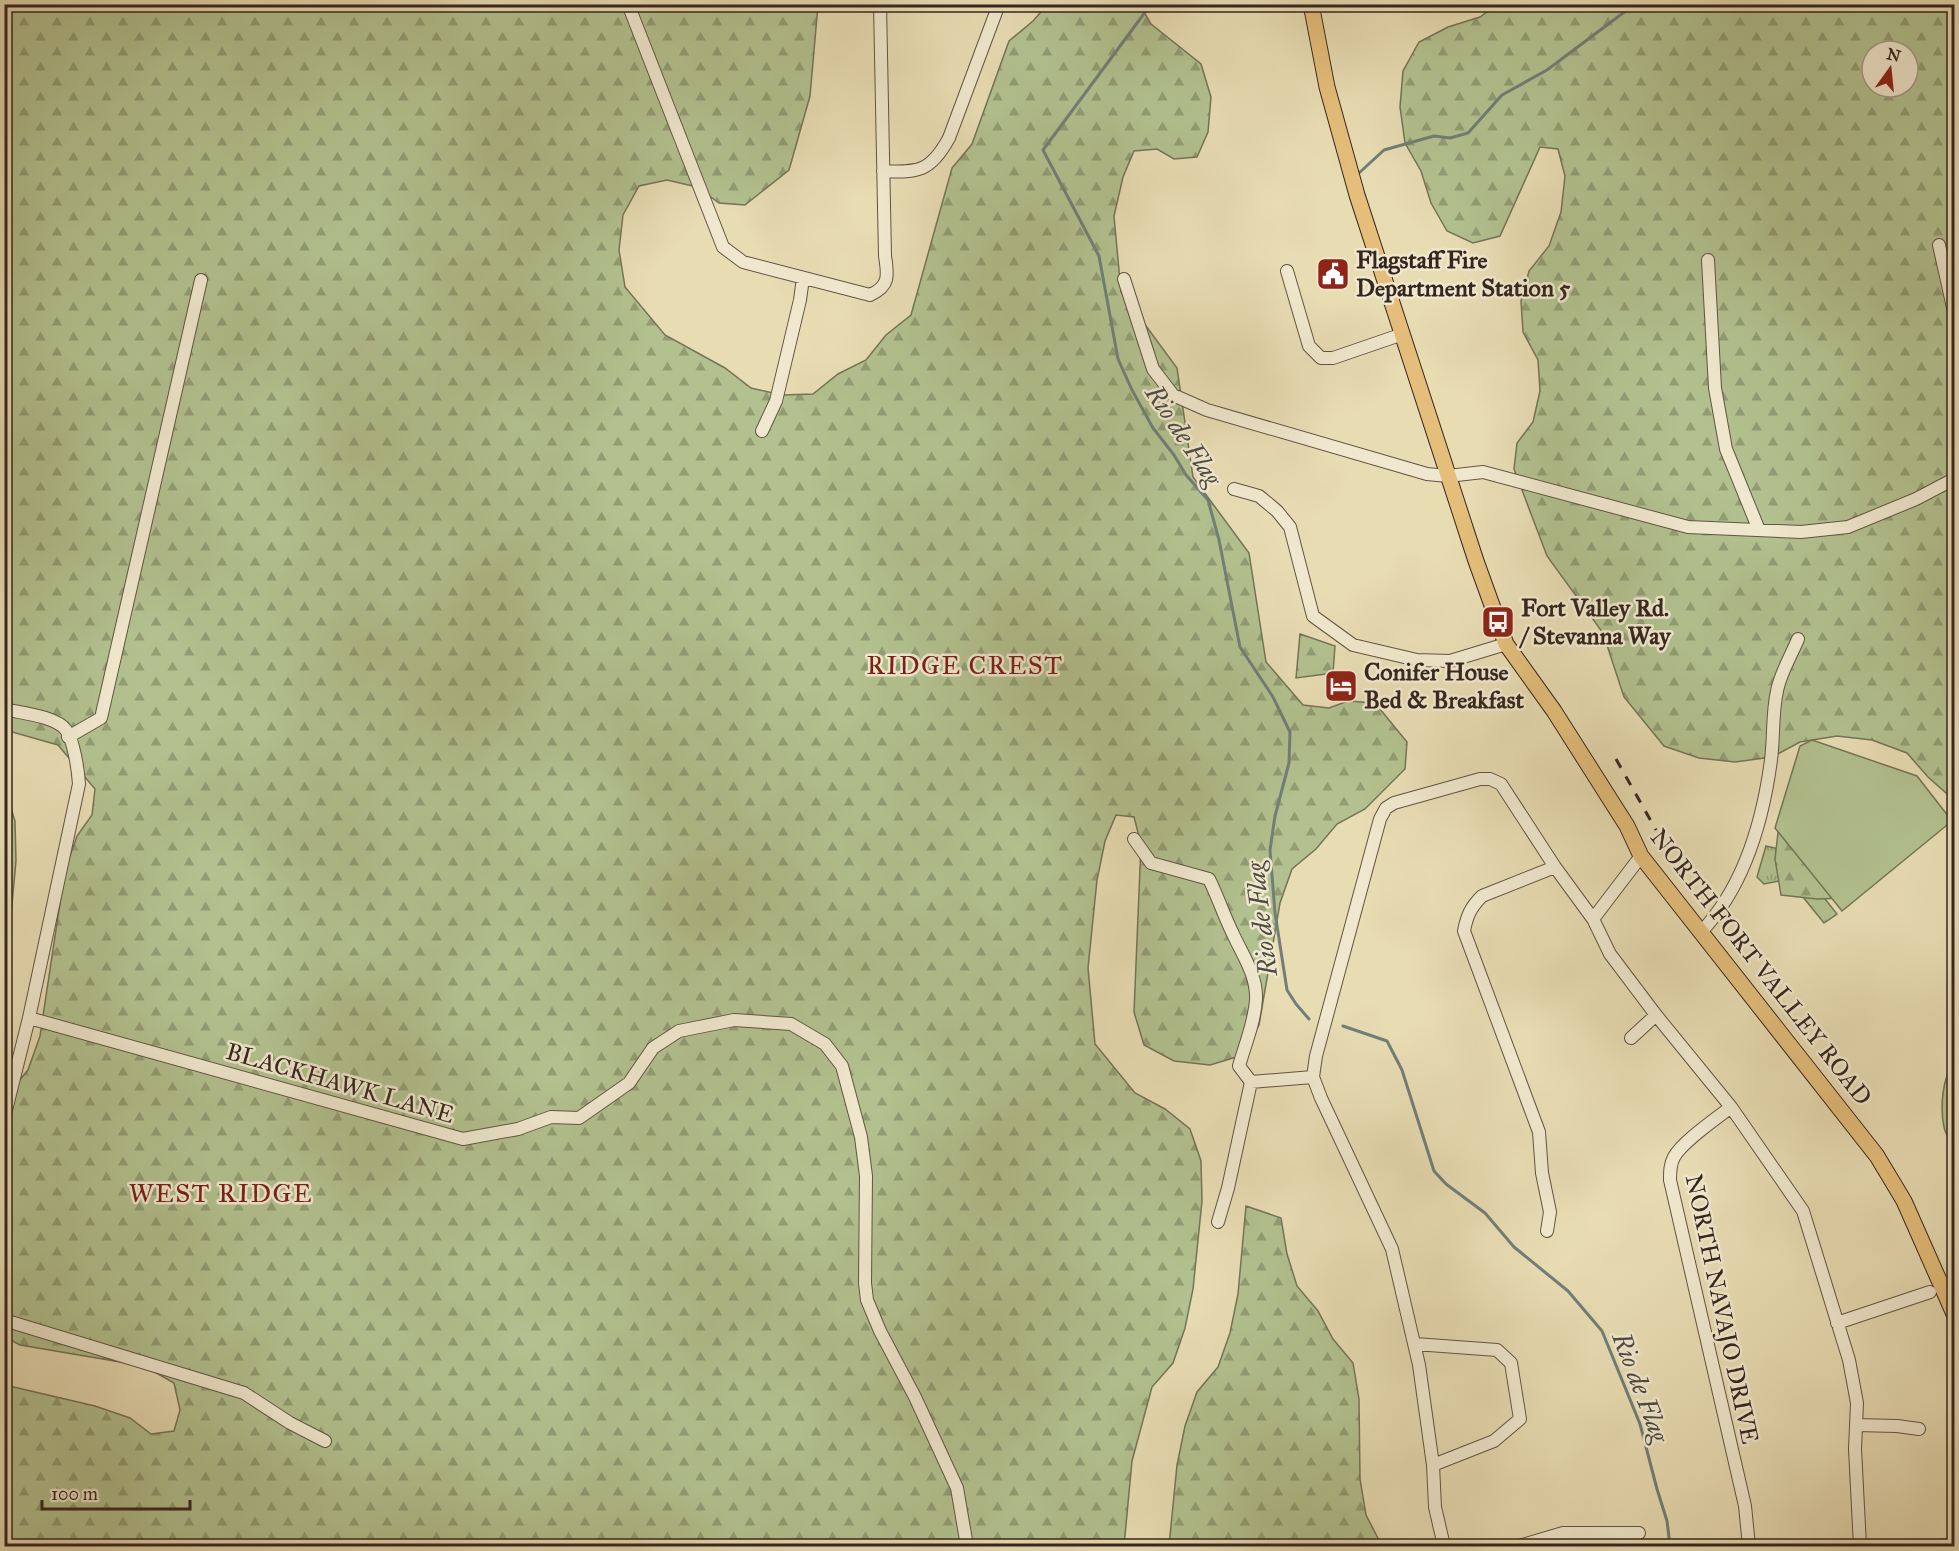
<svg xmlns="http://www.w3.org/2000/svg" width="1959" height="1551" viewBox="0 0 1959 1551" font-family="'IM FELL Great Primer',serif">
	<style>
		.grass { fill: url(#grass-tufts); stroke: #747458; stroke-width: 1.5 }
		.forest { fill: url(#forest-firs); stroke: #747458; stroke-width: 1.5; fill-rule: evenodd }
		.pitch { fill: #b2c18f; stroke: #747458; stroke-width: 1.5 }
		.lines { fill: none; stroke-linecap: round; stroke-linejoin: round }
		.stream { stroke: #717f78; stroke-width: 3 }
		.minor-casing { stroke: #625445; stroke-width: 14 }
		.major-casing { stroke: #362620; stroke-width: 17 }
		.minor { stroke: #f0e8ce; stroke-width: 12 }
		.major { stroke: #e4be7a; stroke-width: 15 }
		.rail { stroke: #362620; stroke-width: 3; stroke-dasharray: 10 10; stroke-linecap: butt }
		.labels { text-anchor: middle; stroke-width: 5; stroke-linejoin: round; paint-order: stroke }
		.poi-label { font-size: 24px; font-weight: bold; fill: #362620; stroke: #f0e8ce; text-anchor: start }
		.street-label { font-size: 24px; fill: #362620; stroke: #f0e8ce }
		.water-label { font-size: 26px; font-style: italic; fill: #4e4b44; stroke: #f0e8ce }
		.neighbourhood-label { font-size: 26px; letter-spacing: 1.5px; fill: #7a1f14; stroke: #f0e8ce }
	</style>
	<defs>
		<pattern id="grass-tufts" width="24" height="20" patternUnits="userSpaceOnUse" patternTransform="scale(1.5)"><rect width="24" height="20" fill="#b2c18f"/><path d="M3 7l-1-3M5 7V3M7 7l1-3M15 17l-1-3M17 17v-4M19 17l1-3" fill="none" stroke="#929d74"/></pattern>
		<pattern id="forest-firs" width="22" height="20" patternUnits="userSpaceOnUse" patternTransform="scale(1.5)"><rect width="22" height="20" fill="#b2c18f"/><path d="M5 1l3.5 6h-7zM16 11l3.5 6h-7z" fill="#929d74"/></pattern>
	</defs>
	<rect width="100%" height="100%" fill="#e8dcb3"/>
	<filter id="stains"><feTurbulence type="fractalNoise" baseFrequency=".00333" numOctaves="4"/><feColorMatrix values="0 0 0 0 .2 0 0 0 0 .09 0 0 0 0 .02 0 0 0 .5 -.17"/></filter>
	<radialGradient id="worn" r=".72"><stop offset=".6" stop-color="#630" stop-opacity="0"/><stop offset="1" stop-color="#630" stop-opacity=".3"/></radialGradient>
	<path class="grass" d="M1766,846L1787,851L1837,914L1824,923L1794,886L1779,881L1764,884L1757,877Z"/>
	<path class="forest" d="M5,5H818L810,96L789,170L745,205L719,203L697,187L667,180L639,186L623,215L619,250L625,287L665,335L725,368L751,388L782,395L813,394L838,374L866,360L886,335L911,315L952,168L972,144L1009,41L1033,21L1047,5H1140L1151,24L1201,64L1211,97L1208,132L1197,157L1174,159L1157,149L1134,151L1123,177L1114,216L1121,292L1177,368L1193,477L1249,553L1266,662L1303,705L1329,708L1348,701L1375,703L1407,742L1405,769L1365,809L1337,824L1316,849L1292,869L1280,903L1259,1025L1243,1055L1210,1065L1174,1061L1144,1045L1134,1012L1141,844L1134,817L1116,815L1105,841L1097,880L1088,968L1095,1044L1135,1093L1165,1109L1190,1129L1201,1161L1202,1201L1193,1289L1185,1328L1173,1363L1152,1387L1132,1461L1124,1546H5V1385L95,1406L130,1418L151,1434L174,1431L180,1410L174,1383L144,1366L20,1345L5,1337L4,1103L7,1095L28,1070L40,1036L65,870L77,836L92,815L95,789L58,745L5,730Z
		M1496,5H1954V800L1928,777L1907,753L1872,740L1837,736L1800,742L1772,757L1735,762L1699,758L1664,746L1624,697L1603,633L1547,556L1514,469L1517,443L1533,422L1540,391L1538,360L1523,332L1521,301L1529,271L1549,246L1561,212L1565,176L1558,149L1540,147L1500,236L1473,243L1447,231L1431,203L1421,171L1405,143L1400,107L1403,71L1419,42L1448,27L1480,17ZM1872,51H1908V87H1872Z
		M1300,634L1335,646L1333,673L1296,678Z
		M5,788L15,821L16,861L5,980Z
		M1780,815L1848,898L1817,899L1781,895L1775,859Z
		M1954,1062V1149C1951,1142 1945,1134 1944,1127C1940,1108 1942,1078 1954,1062Z
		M1246,1206L1281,1218L1287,1254L1297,1286L1318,1311L1333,1339L1353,1363L1359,1399L1360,1479L1366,1515L1382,1546H1169L1177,1465L1185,1426L1197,1392L1218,1367L1230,1333L1238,1294Z"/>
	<path class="pitch" d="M1812,740L1917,776L1952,821L1842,911L1775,828L1800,746Z"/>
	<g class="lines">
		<path class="stream" d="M1147,4L1146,11L1043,150L1099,256L1118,359L1132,390L1153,428L1174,455L1186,475L1208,500L1219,540L1240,647L1273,697L1290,732L1289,763L1275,816L1270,850L1275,913L1287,990L1296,1004L1309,1019
			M1359,173L1384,150L1434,136L1450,138L1468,133L1502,95L1547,70L1635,4
			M1343,1026L1387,1041L1402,1070L1434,1171L1446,1184L1485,1213L1514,1247L1568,1291L1602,1331L1640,1424L1657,1489L1667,1521L1670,1546"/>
		<g class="minor-casing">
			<path id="minor" d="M628,4L723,247L743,262L870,295C890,286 888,275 885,256L880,4
				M883,171C919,173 931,171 949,138L999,4
				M1939,245L1954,312
				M1708,260L1715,388L1726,449L1759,530
				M1287,271L1309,346L1321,358H1333L1403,334
				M1124,279L1153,369L1173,395L1207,410L1427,474L1448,476L1483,472L1688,527L1801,532L1848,527L1916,499L1954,479
				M762,431L776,401L800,300L803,278
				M1234,489L1259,496L1277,511L1290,527L1313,616L1353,645L1417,660L1450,661L1506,644
				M4,709C20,713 56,716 66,730C74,741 78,770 79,784L29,1018L4,1118
				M68,737L101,718L201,280
				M1134,839L1151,863L1209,879C1218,897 1224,916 1233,934C1242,954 1257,975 1256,999C1255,1021 1245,1045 1239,1066L1251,1082L1313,1077
				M1593,919L1641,856
				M1701,932C1744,887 1763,820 1771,760C1774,737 1772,713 1777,691C1780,674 1791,656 1798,639
				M29,1018L463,1139L518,1129L551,1117L579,1118L629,1083L653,1048L679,1031L734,1020L791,1024L825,1044L842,1066L861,1137L866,1176L865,1283L867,1300L880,1331L915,1397L957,1488L967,1546
				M1631,1038L1656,1015
				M1731,1107C1716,1119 1683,1141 1674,1157C1670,1164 1670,1172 1670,1180L1745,1506L1749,1546
				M1218,1222L1228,1188L1251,1082
				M1547,1231L1550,1212L1542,1173L1539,1132L1464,931C1467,915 1471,907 1482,896L1555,867
				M4,1320L244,1393L290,1423L325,1441
				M1837,1323L1930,1292
				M1415,1344L1497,1350L1511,1363L1520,1419L1494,1441L1433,1465
				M1856,1425L1897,1426L1919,1429
				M1444,1546L1435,1507L1433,1465L1419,1365L1392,1249L1321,1098L1313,1077L1316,1056L1380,819L1386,808L1394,803L1480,779H1490L1501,784L1555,867L1593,919L1610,954L1656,1015L1731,1107L1803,1211L1849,1360L1857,1403L1855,1449L1860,1546
				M1519,1546L1563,1533H1639
				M1934,1546L1954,1545"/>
		</g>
		<g class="major-casing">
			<path id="major" d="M1311,4L1327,87L1357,195L1476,561L1506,644L1554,711L1627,826L1641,856L1877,1156L1904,1201L1954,1314"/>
		</g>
		<use href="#minor" class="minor"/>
		<use href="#major" class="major"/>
		<path class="rail" d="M1616,759L1656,830"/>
	</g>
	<defs>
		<g id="civic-square" transform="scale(1.725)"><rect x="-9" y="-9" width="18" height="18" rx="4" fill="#8f2418" stroke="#f0e8ce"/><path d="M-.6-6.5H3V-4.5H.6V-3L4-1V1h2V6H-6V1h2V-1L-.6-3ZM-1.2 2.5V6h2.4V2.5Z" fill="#fff"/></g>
		<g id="bus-square" transform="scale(1.725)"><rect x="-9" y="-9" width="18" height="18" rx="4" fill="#8f2418" stroke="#f0e8ce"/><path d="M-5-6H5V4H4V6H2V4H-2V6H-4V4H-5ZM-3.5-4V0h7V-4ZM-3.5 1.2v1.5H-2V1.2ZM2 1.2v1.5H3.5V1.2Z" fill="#fff"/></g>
		<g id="hotel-square" transform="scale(1.725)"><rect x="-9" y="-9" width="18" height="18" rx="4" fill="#8f2418" stroke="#f0e8ce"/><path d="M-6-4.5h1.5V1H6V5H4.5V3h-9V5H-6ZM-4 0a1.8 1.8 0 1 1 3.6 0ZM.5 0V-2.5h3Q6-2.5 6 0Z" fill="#fff"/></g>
	</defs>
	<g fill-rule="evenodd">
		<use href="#civic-square" x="1333" y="274"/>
		<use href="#bus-square" x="1498" y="622"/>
		<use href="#hotel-square" x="1341" y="686"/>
	</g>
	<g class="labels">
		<g class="poi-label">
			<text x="1356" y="268">Flagstaff Fire<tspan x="1356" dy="28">Department Station 5</tspan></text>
			<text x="1521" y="616">Fort Valley Rd.<tspan x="1521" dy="28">/ Stevanna Way</tspan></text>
			<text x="1364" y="680">Conifer House<tspan x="1364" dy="28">Bed &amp; Breakfast</tspan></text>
		</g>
		<g class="street-label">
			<text transform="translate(1761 967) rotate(52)" y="8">NORTH FORT VALLEY ROAD</text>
			<text transform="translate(340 1083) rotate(16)" y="8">BLACKHAWK LANE</text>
			<text transform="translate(1722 1309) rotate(78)" y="8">NORTH NAVAJO DRIVE</text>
		</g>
		<g class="water-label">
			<text transform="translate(1184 435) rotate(56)" y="9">Rio de Flag</text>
			<text transform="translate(1261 919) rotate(-97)" y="9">Rio de Flag</text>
			<text transform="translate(1641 1387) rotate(69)" y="9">Rio de Flag</text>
		</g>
		<g class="neighbourhood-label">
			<text x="965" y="674">RIDGE CREST</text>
			<text x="221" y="1202">WEST RIDGE</text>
		</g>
	</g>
	<rect width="1959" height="1551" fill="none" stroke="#e8dcb3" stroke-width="24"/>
	<rect x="6" y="6" width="1947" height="1539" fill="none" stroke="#362620" stroke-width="3"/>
	<rect x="12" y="12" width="1935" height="1527" fill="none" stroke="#362620" stroke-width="1.5"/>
	<g transform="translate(1890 69) rotate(15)"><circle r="28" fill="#f0e8ce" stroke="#a69a88" stroke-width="1.5"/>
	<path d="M0-4.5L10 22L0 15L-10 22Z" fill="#8f2418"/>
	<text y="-9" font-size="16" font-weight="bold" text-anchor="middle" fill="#362620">N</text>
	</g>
	<path d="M42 1500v9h148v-9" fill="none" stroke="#362620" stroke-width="3"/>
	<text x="51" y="1500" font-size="18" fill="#362620" stroke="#f0e8ce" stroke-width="4.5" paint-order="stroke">100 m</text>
	<rect width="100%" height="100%" filter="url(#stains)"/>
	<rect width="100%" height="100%" fill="url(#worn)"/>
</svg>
